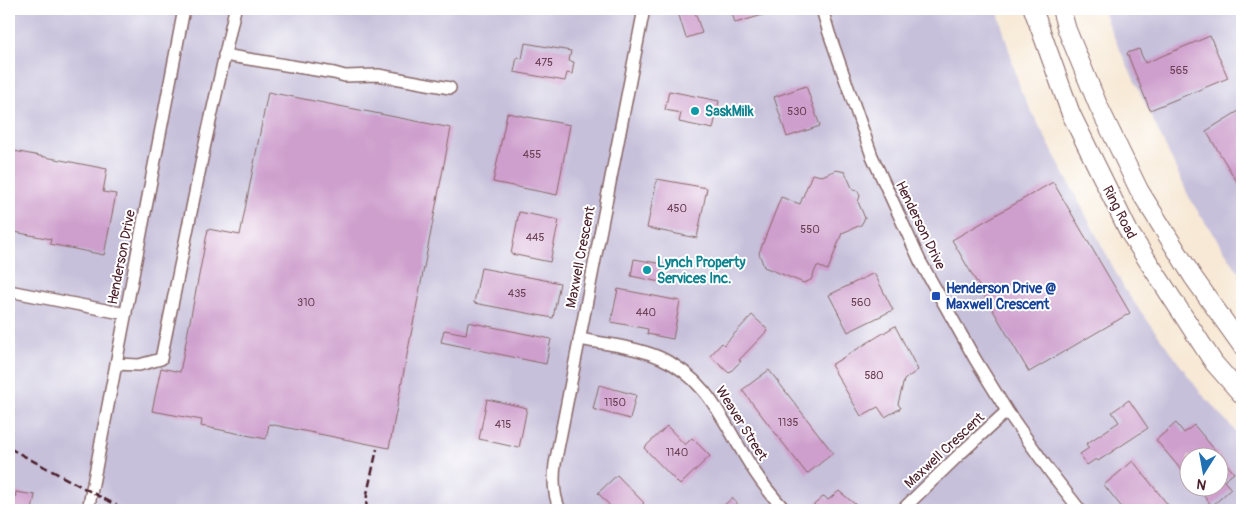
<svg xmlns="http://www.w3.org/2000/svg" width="1251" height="519" viewBox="0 0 1251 519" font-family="Pangolin,sans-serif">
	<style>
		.industrial { fill: #c6c0da; fill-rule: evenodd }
		.building { fill: #ce9ecc }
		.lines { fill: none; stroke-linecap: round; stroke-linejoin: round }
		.minor-casing { stroke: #876667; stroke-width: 14 }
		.highway-casing { stroke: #876667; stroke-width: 20 }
		.minor { stroke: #fff; stroke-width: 11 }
		.highway { stroke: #fff; stroke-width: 18 }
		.rail { stroke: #4a1f2b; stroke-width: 2.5; stroke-dasharray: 8 4; stroke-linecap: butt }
		.culture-dot { fill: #0f9aa8; stroke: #fff; stroke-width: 2 }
		.transit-dot { fill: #1a4fb4; stroke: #fff; stroke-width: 2 }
		.labels { text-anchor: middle; stroke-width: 4; stroke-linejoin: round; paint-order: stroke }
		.number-label { font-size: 11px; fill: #6b3f53 }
		.culture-label { font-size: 14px; font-weight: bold; fill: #0d838f; stroke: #fff; text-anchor: start }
		.street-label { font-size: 14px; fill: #4a1f2b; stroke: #fff }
		.transit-label { font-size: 14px; font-weight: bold; fill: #164399; stroke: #fff; text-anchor: start }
	</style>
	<rect width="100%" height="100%" fill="#fff"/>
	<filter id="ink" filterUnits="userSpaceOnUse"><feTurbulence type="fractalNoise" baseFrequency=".02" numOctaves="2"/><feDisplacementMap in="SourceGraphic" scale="10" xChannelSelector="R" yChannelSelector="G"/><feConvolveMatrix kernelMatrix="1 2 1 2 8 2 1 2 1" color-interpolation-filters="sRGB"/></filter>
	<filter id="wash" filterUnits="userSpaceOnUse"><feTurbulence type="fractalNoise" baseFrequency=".0096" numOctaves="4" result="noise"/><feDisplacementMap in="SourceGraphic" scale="20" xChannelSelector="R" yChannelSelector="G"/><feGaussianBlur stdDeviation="1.12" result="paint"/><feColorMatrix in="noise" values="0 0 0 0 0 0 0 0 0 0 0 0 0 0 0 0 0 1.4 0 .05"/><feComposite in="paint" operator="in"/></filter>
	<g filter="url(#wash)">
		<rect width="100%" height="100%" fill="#f7e9d6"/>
		<path class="industrial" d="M9,9H997L1021,91L1125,290L1200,392L1242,438V510H9ZM1188,456H1218V486H1188Z
			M1103,9H1242V277L1191,201L1107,22Z"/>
		<g id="blocks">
			<path class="building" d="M677,9H694L702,33L686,38Z
				M731,9H777V11L735,23Z
				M1210,36L1228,78L1150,110L1127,53L1139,49L1145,63Z
				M525,43L571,51L569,61L574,62L572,74L567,73L565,81L514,72L517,57L522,59Z
				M806,86L820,126L787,137L774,97Z
				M669,91L719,101L713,129L679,122L681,113L665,110Z
				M268,92L451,128L389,448L269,424L266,439L201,426L202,420L152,411L161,368L180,372L208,229L240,235Z
				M1242,109V190L1206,131Z
				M507,113L570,125L557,195L493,182Z
				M9,150L107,169L103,192L116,194L104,255L50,244L51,239L9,231L12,217H9Z
				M836,170L845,172L853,190L858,191L860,196L858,202L865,218L861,225L842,233L828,270L817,266L811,280L804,283L764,267L759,253L781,197L800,204L812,174L822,176Z
				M657,179L707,188L697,238L647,228Z
				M1053,182L1130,313L1029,372L952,240Z
				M519,212L559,220L550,262L511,254Z
				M634,259L663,264L660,282L631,276Z
				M481,268L560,283L553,318L474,303Z
				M874,273L893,310L848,332L829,295Z
				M618,289L680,301L673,339L647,334L648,329L611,322Z
				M752,315L768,330L739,360L741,361L729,373L710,356L722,343L724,345Z
				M468,322L551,339L546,364L441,342L444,330L466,334Z
				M895,326L918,370L904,380L898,404L901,408L885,417L878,407L861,416L831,365Z
				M769,370L833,453L807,474L742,390Z
				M599,385L636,395L630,419L593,409Z
				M487,399L527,408L519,448L479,439Z
				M1129,400L1148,428L1098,461L1096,459L1087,465L1080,454L1089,448L1086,444L1119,422L1112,412Z
				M1176,423L1184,433L1194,425L1234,473L1224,481L1231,489L1212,506L1196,486H1218V456H1188V478L1156,440Z
				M667,426L685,445L692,438L710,456L680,485L644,448Z
				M1133,461L1172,510H1124L1104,485Z
				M617,475L644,503L636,510H614L598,493Z
				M839,491L862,510H808L824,496L828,500Z
				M16,492L35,495L32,510H13Z
				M732,498L743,510H719Z"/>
		</g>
	</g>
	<g filter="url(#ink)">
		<use href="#blocks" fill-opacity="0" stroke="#876667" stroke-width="1"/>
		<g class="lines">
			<g class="minor-casing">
				<path id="minor" d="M822,9L829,33L872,156L920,261L975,359L1007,411L1051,473L1080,510
					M224,55L334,73L345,76L378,75L450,88
					M9,291L126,314
					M579,339C606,344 636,347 661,358C706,378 722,419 746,458C757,477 771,495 785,510
					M116,364L139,365L161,359L205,144L235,9
					M88,510L184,9
					M560,510C553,495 553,480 555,464L644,9
					M902,510L961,453L1007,411"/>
			</g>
			<g class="highway-casing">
				<path id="highway" d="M1033,9L1071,114L1129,232L1214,363L1242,395
					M1061,9L1067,30L1098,105L1139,190L1193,277L1242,346"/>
			</g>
			<use href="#minor" class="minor"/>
			<use href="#highway" class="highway"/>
			<path class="rail" d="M9,448L125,510
				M366,510L367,494L377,449"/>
		</g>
	</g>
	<g class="culture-dot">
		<circle cx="695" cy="111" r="5"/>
		<circle cx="647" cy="270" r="5"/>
	</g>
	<rect class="transit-dot" x="931" y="291" width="10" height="10" rx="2.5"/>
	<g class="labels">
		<g class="number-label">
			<text x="544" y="66">475</text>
			<text x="1179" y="74">565</text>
			<text x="797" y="115">530</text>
			<text x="532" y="158">455</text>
			<text x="677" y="212">450</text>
			<text x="810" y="233">550</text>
			<text x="535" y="241">445</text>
			<text x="517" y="297">435</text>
			<text x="306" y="306">310</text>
			<text x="861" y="306">560</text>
			<text x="646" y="316">440</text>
			<text x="874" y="379">580</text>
			<text x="615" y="406">1150</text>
			<text x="788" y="426">1135</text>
			<text x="503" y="428">415</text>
			<text x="677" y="456">1140</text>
		</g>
		<g class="culture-label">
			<text x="705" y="116">SaskMilk</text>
			<text x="657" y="267">Lynch Property<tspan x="657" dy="16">Services Inc.</tspan></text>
		</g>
		<g class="street-label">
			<text transform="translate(1120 212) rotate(63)" y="5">Ring Road</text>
			<text transform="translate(921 225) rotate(64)" y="5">Henderson Drive</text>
			<text transform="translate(121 257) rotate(-79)" y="5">Henderson Drive</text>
			<text transform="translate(580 257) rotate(-79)" y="5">Maxwell Crescent</text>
			<text transform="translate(742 423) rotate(58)" y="5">Weaver Street</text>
			<text transform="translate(944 450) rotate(-43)" y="5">Maxwell Crescent</text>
		</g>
		<g class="transit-label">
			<text x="946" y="293">Henderson Drive @<tspan x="946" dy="16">Maxwell Crescent</tspan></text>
		</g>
	</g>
	<rect width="1251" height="519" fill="none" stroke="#fff" stroke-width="30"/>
	<g transform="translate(1204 472) rotate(191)"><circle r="24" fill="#ffffff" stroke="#b7a5aa"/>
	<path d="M0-4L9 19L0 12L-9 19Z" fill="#1f6fb2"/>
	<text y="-8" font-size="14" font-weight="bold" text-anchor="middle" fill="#4a1f2b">N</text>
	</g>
</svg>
